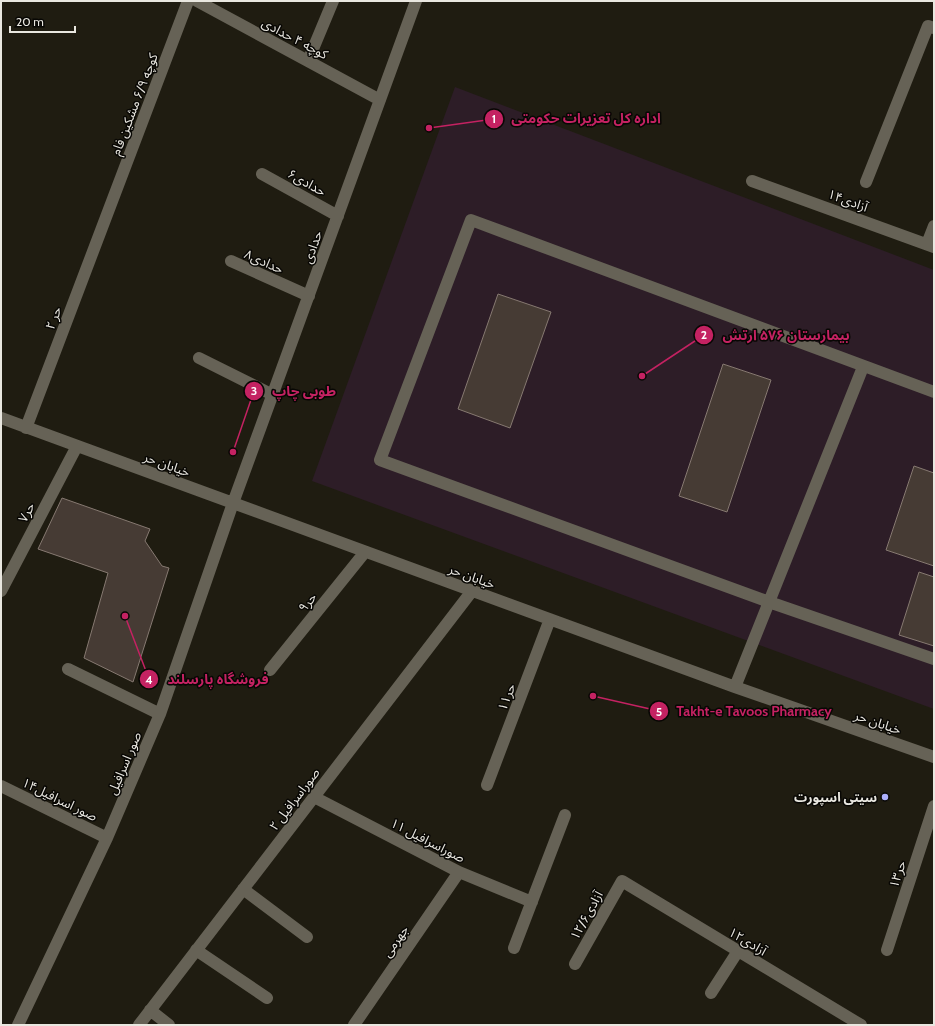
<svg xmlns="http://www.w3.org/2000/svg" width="935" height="1026" viewBox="0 0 935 1026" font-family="Cabin,'Noto Sans Arabic',sans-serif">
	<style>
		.medical { fill: #2d1d27 }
		.building { fill: #463b34; stroke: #867971 }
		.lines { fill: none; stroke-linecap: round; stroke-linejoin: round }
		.minor { stroke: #666256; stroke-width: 12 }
		.poi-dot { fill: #acaffb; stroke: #080704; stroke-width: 1.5 }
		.labels { text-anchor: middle; stroke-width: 3; stroke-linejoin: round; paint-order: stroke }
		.street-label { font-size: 13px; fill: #e9e7e0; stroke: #080704 }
		.poi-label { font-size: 13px; font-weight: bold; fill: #e9e7e0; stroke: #080704; text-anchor: end }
		.leader { fill: none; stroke: #c42262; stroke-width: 1.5 }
		.callout-dot { fill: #c42262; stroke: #080704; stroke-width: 1.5 }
		.mark-label { font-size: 12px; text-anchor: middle; font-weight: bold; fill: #fff }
		.callout-label { font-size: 14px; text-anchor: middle; font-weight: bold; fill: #c42262; stroke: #080704; stroke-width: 3; stroke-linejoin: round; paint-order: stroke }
	</style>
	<rect width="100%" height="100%" fill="#1f1c11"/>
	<path class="medical" d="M455,87L934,270V709L312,481Z"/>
	<path class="building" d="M498,294L551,312L510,428L458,409Z
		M723,364L771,380L727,512L679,496Z
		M914,466L934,473V566L886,550Z
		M62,498L150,529L145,541L162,566L169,568L133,682L84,658L108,573L38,549Z
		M919,572L934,577V646L899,635Z"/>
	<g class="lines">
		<path class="minor" d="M197,1L380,100
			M308,61L333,1
			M262,174L338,216
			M752,181L934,247
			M866,182L928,26L934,28
			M927,244L934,226
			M231,261L309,296
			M199,358L273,395
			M934,392L471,220L380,460L769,602L934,659
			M1,418L735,687L934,757
			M26,428L188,1
			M1,591L77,446
			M68,669L160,714
			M270,670L365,552
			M735,687L863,367
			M487,785L550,619
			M1,786L107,838
			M314,797L459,872L532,902
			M243,889L307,937
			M514,948L565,815
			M196,950L267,998
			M887,950L934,806
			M575,964L622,881L861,1025
			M711,993L738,951
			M150,1010L169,1025
			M18,1025L107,838L160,714L233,503L416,1
			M139,1025L472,591
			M354,1025L459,872"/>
	</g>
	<circle class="poi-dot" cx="885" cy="797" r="4"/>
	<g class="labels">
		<g class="street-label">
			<text transform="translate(295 38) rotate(28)" y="5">کوچه ۴ حدادی</text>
			<text transform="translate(134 104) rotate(-69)" y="5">کوچه ۶/۹ مشکین فام</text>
			<text transform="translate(307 182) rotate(29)" y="5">۶حدادی</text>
			<text transform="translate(848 200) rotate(20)" y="5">آزادی۱۴</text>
			<text transform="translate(312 247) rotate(-70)" y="5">حدادی</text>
			<text transform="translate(264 261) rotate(24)" y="5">۸حدادی</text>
			<text transform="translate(53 318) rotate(-69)" y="5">۲ حر</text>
			<text transform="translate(167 464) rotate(20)" y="5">خیابان حر</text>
			<text transform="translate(26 512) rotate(-62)" y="5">حر۷</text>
			<text transform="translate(472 576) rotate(20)" y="5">خیابان حر</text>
			<text transform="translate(307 602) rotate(-51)" y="5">حر۹</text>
			<text transform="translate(506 697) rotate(-69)" y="5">حر۱۱</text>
			<text transform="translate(878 722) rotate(19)" y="5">خیابان حر</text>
			<text transform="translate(124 763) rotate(-67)" y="5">صور اسرافیل</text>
			<text transform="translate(60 799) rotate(26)" y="5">صور اسرافیل۱۴</text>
			<text transform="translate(294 799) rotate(-53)" y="5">صوراسرافیل ۲</text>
			<text transform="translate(428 840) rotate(27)" y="5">صوراسرافیل ۱۱</text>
			<text transform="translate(897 874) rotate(-72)" y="5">حر۱۳</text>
			<text transform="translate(586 915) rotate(-61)" y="5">آزادی۱۲/۶</text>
			<text transform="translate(395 941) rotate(-55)" y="5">جهرمی</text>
			<text transform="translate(748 941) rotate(31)" y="5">آزادی۱۲</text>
		</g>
		<g class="poi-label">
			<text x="877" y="802">سیتی اسپورت</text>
		</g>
	</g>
	<path class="leader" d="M429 128L494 119M642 376L704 335M233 452L254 391M125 616L149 679M593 696L659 711"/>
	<g class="callout-dot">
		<circle cx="429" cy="128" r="4"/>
		<circle cx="642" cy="376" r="4"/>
		<circle cx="233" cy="452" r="4"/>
		<circle cx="125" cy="616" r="4"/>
		<circle cx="593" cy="696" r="4"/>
		<circle cx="494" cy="119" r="10"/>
		<circle cx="704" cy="335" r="10"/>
		<circle cx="254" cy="391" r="10"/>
		<circle cx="149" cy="679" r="10"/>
		<circle cx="659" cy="711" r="10"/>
	</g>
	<g class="mark-label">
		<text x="494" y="123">1</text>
		<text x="704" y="339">2</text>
		<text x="254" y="395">3</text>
		<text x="149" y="684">4</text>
		<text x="659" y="716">5</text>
	</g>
	<g class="callout-label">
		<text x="586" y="123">اداره کل تعزیرات حکومتی</text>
		<text x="786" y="340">بیمارستان ۵۷۶ ارتش</text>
		<text x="304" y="396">طوبی چاپ</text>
		<text x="218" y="684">فروشگاه پارسلند</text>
		<text x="754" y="716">Takht-e Tavoos Pharmacy</text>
	</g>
	<rect width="935" height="1026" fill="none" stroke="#e9e7e0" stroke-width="4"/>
	<path d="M10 26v6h65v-6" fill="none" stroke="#e9e7e0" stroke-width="2"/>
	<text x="16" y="26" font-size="12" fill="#e9e7e0" stroke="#080704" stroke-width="3" paint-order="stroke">20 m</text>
</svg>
